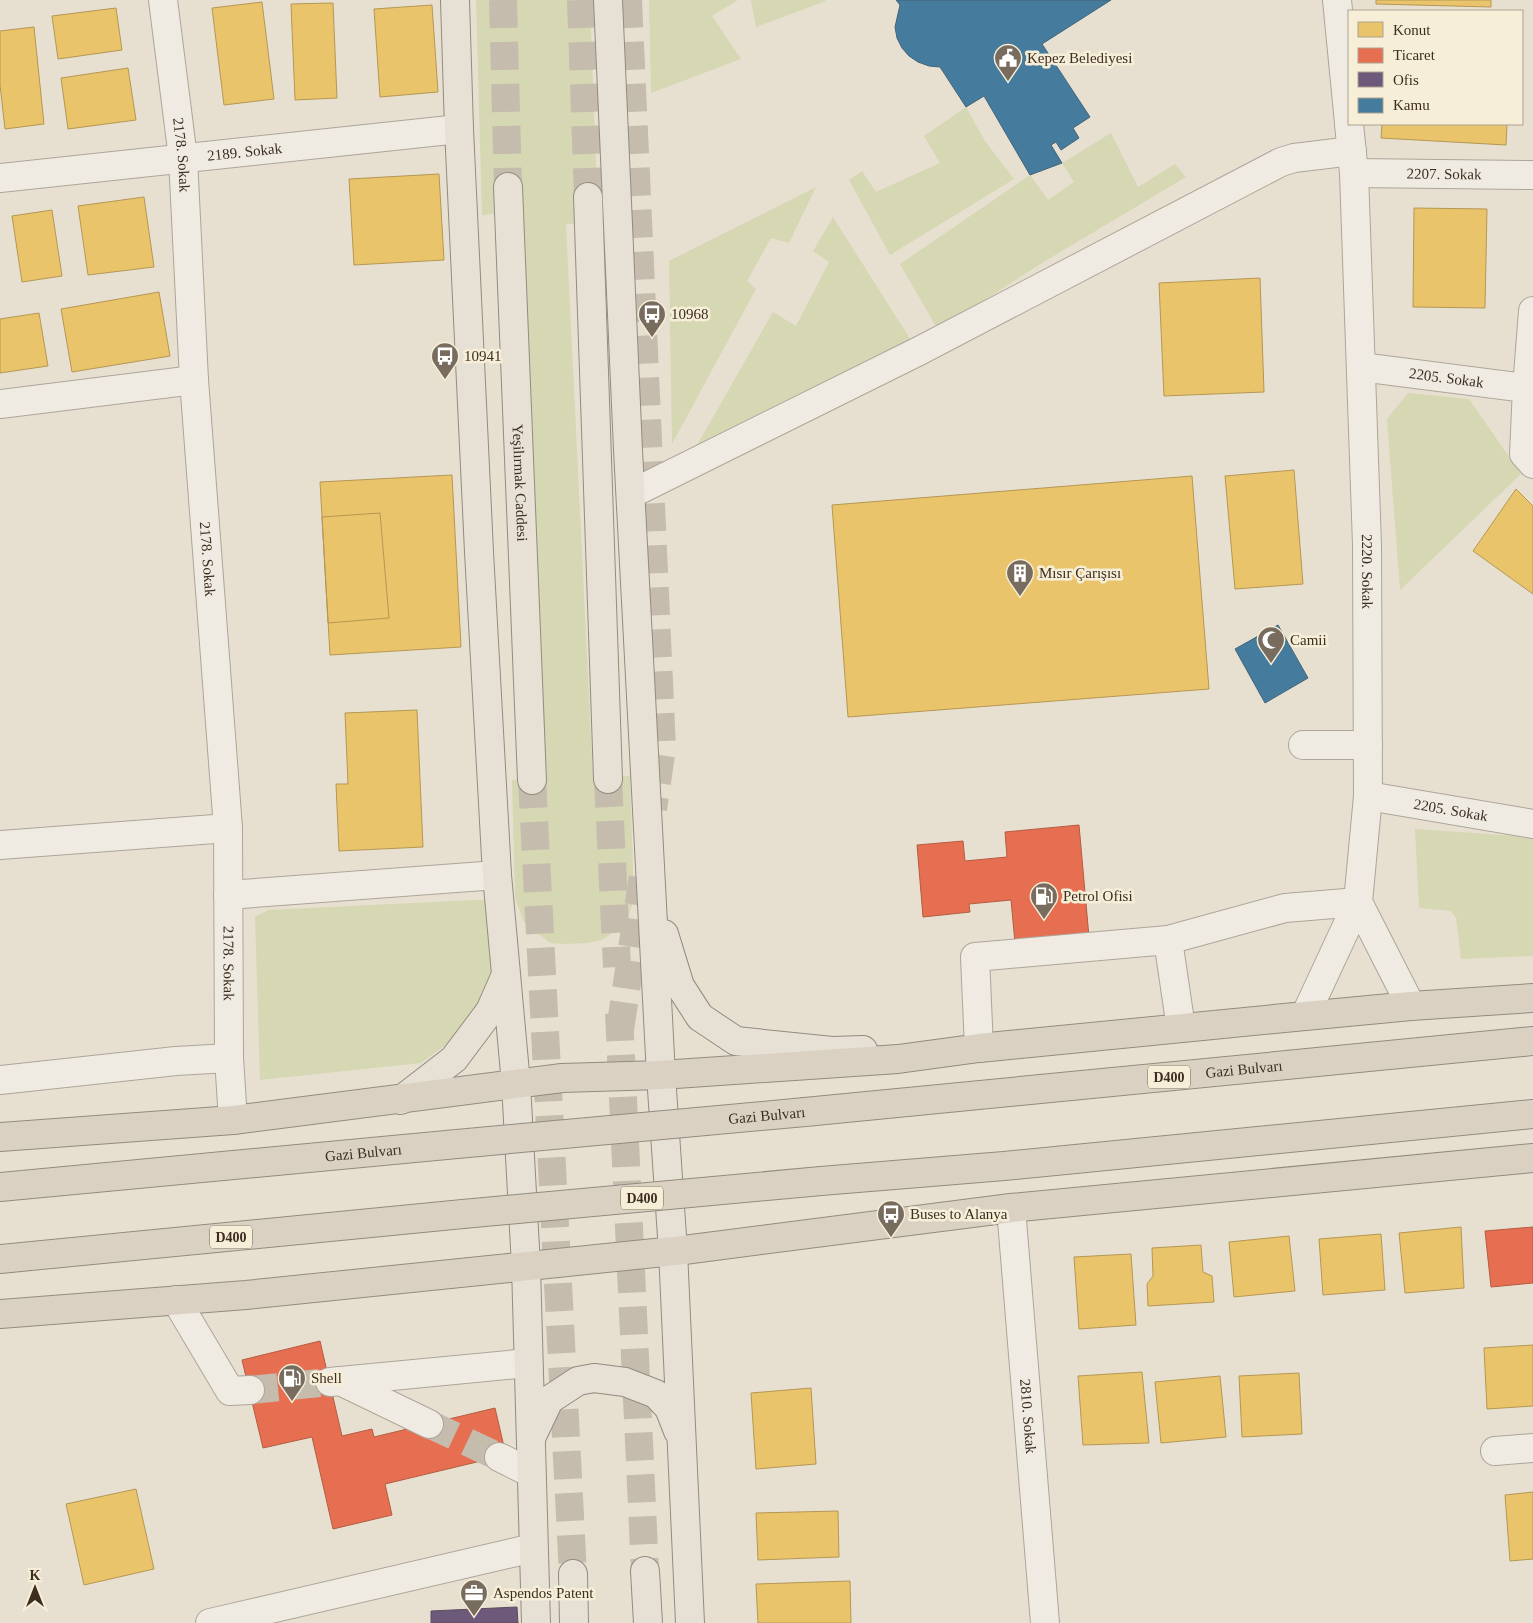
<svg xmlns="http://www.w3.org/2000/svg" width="1533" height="1623" viewBox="0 0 1533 1623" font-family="Georgia,serif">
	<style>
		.green { fill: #d6d7b3 }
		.homes { fill: #e9c46a; stroke: #b59754 }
		.shops { fill: #e76f51; stroke: #b45c42 }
		.offices { fill: #6d597a; stroke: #5f4c5f }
		.public { fill: #457b9d; stroke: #436478 }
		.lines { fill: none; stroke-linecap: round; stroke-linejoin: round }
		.minor-tunnel { stroke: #c5bcae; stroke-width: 28; stroke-dasharray: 28 14; stroke-linecap: butt }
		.major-tunnel { stroke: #c5bcae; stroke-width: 28; stroke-dasharray: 28 14; stroke-linecap: butt }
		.minor-casing { stroke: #ada599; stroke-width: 30 }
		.major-casing { stroke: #928b80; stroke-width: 30 }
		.highway-casing { stroke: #928b80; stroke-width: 30 }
		.minor { stroke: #efebe3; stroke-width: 28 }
		.major { stroke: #e6e1d4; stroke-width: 28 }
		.highway { stroke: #dad1c2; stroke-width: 28 }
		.highway-bridge-casing { stroke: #928b80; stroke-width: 30; stroke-linecap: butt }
		.highway-bridge { stroke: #dad1c2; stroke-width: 28 }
		.labels { text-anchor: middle; stroke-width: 5; stroke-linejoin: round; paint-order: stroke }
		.shield { fill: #f7eed8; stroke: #756857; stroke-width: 1 }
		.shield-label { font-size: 14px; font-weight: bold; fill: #3d2e20 }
		.poi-label { font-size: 15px; fill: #3d2e20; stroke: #f7eed8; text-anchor: start }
		.street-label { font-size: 15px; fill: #3d2e20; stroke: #f7eed8 }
	</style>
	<rect width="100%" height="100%" fill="#e7e0d1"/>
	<path class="green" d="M476,0H590L598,223L566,224L593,779L630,776L634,900L625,925L602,940L586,943L566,944L550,943L524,922L515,898L512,780L547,778L515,212L482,215Z
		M649,0H738L712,16L741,59L651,93Z
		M751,0H825L826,1L756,27Z
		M966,107L985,141L1014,179L890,255L849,180L862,171L876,192L940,163L924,136Z
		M1111,133L1138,187L1175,164L1186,177L1042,263L938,330L900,264L1030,175L1048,200L1074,182L1062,163Z
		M816,187L789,243L771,238L747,281L756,289L672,444L669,261Z
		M833,217L914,345L684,468L773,312L796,326L829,262L813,251Z
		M1408,393L1469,399L1521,474L1400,590L1387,419Z
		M1415,829L1533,837V956L1461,959L1456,918L1451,911L1419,908Z
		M495,899L490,994L457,1037L421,1063L260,1080L255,917L268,910Z"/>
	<path class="homes" d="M1376,0H1491V7L1376,4Z
		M262,2L274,99L224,105L212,8Z
		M333,3L337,98L295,100L291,4Z
		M432,5L438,92L380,97L374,9Z
		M116,8L122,50L58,59L52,16Z
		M34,27L44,124L5,129L0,85V31Z
		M128,68L136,120L68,129L61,78Z
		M1382,124H1507L1506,145L1381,138Z
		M439,174L444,260L354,265L349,179Z
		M144,197L154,267L88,275L78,206Z
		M1414,208L1487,209L1485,308L1413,307Z
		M52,210L62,276L22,282L12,216Z
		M1260,278L1264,392L1164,396L1159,283Z
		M159,292L170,356L72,372L61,309Z
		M39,313L48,366L0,373V319Z
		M1294,470L1303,584L1235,589L1225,476Z
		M452,475L461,647L330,655L320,482Z
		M1192,476L1209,689L848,717L832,505Z
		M1516,489L1533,506V594L1473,551Z
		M380,513L389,618L328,623L322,517Z
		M417,710L423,847L339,851L336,784H348L345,713Z
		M1461,1227L1464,1288L1405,1293L1399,1233Z
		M1381,1234L1385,1290L1323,1295L1319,1239Z
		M1289,1236L1295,1291L1234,1297L1229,1242Z
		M1201,1245L1203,1272L1212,1276L1214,1302L1148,1306L1147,1284L1153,1276L1152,1248Z
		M1131,1254L1136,1325L1079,1329L1074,1257Z
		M1533,1345V1406L1487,1409L1484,1348Z
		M1142,1372L1149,1443L1083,1445L1078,1376Z
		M1299,1373L1302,1434L1242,1437L1239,1376Z
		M1220,1376L1226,1437L1161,1443L1155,1382Z
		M811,1388L816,1464L756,1469L751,1393Z
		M136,1489L154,1569L84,1585L66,1504Z
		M1533,1492V1559L1510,1561L1505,1495Z
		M838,1511L839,1557L758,1560L756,1513Z
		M850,1581L851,1623H758L756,1584Z"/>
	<path class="shops" d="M1079,825L1089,937L1015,943L1011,900L969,904L970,912L923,917L917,845L963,841L965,861L1007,857L1005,832Z
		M1533,1227V1283L1491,1287L1485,1231Z
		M320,1341L342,1436L372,1429L374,1437L495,1408L506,1455L385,1484L392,1515L333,1529L312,1437L263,1448L242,1360Z"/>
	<path class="offices" d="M517,1607L518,1623H431V1611Z"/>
	<path class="public" d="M896,0H1111L1042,44L1090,117L1073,128L1079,138L1061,150L1056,142L1051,145L1062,163L1030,175L984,96L966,107L940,67L929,66L918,62L909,56L902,48L897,38L895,27L900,5Z
		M1278,625L1308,678L1265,703L1235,649Z"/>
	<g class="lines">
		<path class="minor-tunnel" d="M250,1390L330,1382
			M429,1424L499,1457"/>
		<path class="major-tunnel" d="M503,0L508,187
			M581,0L588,197
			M628,0L662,748L653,809
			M608,779L617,967
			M532,780L573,1574
			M619,1013L645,1571
			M620,1030L644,869"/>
		<g class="minor-casing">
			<g id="minor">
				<path id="s1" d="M163,0L183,158L194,380L228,828L229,1058L233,1120"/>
				<path d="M1337,0L1349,123"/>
				<path id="s2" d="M1349,124L1354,173L1367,545L1368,796L1358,902L1411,1006"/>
				<path id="s3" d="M1354,173L1533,175"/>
				<path id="s4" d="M0,178L459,129"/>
				<path d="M1533,311L1527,388L1524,454L1533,464"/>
				<path id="s5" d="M1361,367L1533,389"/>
				<path d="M0,404L194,380"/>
				<path d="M631,494L919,351L1281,162L1294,158L1352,151"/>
				<path d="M1303,745H1368"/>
				<path id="s6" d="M1368,796L1533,824"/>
				<path d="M0,845L228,828"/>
				<path d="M228,895L497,875"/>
				<path d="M1168,940L1285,908L1358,902"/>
				<path d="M1305,1016L1358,902"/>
				<path d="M979,1048L975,957L1168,940L1181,1028"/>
				<path d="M0,1080L176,1061L229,1058"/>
				<path id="s7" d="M1011,1208L1045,1623"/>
				<path d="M176,1300L230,1391L250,1390"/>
				<path d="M340,1381L429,1424"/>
				<path d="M330,1382L528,1363"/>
				<path d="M1495,1451L1533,1448"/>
				<path d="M499,1457L531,1473"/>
				<path d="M210,1623L533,1548"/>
			</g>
		</g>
		<g class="major-casing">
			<g id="major">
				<path d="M455,0L459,129L479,552L497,875L516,1084L526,1266L536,1623"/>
				<path d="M608,0L628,450L661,1075L673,1251L690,1623"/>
				<path id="s8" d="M508,187L532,780"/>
				<path d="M588,197L608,779"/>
				<path d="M664,934L680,986L700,1017L736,1041L832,1051L863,1050"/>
				<path d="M401,1100L454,1059L490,1011L505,977"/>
				<path d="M532,1436L549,1400L578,1381L594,1378L625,1382L656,1394L669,1408L678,1431"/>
				<path d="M645,1571L648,1623"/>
				<path d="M573,1574L574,1623"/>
			</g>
		</g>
		<g class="highway-casing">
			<g id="highway">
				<path id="s9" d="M805,1112L1533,1041"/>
				<path d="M0,1137L233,1120L562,1078L661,1075L898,1059L979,1048L1305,1016L1411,1006L1533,998"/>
				<path d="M821,1181L1004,1166L1533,1114"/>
				<path id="s10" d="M0,1187L457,1144"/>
				<path d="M0,1259L463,1214"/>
				<path d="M0,1314L246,1295L684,1250L1011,1208L1533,1158"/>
			</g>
		</g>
		<use href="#minor" class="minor"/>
		<use href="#major" class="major"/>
		<use href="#highway" class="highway"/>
		<g class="highway-bridge-casing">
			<g id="highway-bridge">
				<path id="s11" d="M457,1144L805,1112"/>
				<path d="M463,1214L821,1181"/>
			</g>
		</g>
		<use href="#highway-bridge" class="highway-bridge"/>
	</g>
	<defs>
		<g id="civic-pin" transform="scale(1.4375)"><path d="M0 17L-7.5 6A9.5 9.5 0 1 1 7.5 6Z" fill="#786c5e" stroke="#f7eed8"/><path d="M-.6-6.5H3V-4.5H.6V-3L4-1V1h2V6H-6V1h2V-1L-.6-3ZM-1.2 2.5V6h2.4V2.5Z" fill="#fff"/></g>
		<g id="bus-pin" transform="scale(1.4375)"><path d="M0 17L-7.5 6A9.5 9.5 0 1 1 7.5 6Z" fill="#786c5e" stroke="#f7eed8"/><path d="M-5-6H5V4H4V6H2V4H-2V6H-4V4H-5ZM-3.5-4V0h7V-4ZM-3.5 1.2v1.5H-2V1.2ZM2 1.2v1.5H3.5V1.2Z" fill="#fff"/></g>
		<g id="building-pin" transform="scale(1.4375)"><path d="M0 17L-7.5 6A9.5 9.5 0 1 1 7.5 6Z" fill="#786c5e" stroke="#f7eed8"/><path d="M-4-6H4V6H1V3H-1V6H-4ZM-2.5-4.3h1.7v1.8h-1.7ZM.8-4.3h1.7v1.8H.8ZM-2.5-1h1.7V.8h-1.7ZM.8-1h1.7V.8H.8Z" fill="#fff"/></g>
		<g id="mosque-pin" transform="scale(1.4375)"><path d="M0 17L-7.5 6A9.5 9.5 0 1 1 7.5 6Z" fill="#786c5e" stroke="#f7eed8"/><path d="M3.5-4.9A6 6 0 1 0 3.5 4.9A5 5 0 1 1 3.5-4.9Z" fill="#fff"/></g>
		<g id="fuel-pin" transform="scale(1.4375)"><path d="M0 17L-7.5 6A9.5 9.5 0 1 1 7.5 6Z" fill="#786c5e" stroke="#f7eed8"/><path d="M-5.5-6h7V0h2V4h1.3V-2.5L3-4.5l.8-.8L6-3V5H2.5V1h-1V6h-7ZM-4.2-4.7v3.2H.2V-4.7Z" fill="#fff"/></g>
		<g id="office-pin" transform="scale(1.4375)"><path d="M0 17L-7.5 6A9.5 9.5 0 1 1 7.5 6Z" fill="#786c5e" stroke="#f7eed8"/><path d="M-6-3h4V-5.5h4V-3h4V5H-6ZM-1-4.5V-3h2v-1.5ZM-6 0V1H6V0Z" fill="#fff"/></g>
	</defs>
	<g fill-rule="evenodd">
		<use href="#civic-pin" x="1008" y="58"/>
		<use href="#bus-pin" x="652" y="314"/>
		<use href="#bus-pin" x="445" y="356"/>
		<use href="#building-pin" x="1020" y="573"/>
		<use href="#mosque-pin" x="1271" y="640"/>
		<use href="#fuel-pin" x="1044" y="896"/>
		<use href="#bus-pin" x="891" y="1214"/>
		<use href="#fuel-pin" x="292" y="1378"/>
		<use href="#office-pin" x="474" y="1593"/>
	</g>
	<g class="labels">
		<g class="shield">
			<rect x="1148" y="1065.5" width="42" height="23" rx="4"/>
			<rect x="621" y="1186.5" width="42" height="23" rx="4"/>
			<rect x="210" y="1225.5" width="42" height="23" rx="4"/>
		</g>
		<g class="shield-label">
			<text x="1169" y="1082">D400</text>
			<text x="642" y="1203">D400</text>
			<text x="231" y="1242">D400</text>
		</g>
		<g class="poi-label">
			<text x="1027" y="63">Kepez Belediyesi</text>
			<text x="671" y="319">10968</text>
			<text x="464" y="361">10941</text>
			<text x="1039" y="578">Mısır Çarışısı</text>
			<text x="1290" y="645">Camii</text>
			<text x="1063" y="901">Petrol Ofisi</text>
			<text x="910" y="1219">Buses to Alanya</text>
			<text x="311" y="1383">Shell</text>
			<text x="493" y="1598">Aspendos Patent</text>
		</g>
		<g class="street-label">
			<text dy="5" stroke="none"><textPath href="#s4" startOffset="246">2189. Sokak</textPath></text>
			<text dy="5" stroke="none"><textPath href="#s1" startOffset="156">2178. Sokak</textPath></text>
			<text dy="5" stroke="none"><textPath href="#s3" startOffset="90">2207. Sokak</textPath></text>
			<text dy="5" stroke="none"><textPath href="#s5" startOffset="86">2205. Sokak</textPath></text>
			<text dy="5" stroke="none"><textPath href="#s8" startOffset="296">Yeşilırmak Caddesi</textPath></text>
			<text dy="5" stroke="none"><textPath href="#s1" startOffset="561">2178. Sokak</textPath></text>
			<text dy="5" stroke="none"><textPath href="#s2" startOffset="448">2220. Sokak</textPath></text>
			<text dy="5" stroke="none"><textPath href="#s6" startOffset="84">2205. Sokak</textPath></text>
			<text dy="5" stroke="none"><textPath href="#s1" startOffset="966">2178. Sokak</textPath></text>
			<text dy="5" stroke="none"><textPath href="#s9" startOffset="441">Gazi Bulvarı</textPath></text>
			<text dy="5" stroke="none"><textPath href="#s11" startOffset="311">Gazi Bulvarı</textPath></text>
			<text dy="5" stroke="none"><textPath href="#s10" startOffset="365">Gazi Bulvarı</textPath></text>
			<text dy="5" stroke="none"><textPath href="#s7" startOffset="209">2810. Sokak</textPath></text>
		</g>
	</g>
	<rect x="1348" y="10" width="175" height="115" fill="#f7eed8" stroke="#ada18e"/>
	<rect x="1358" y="22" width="25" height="15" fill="#e9c46a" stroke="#ada18e"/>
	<text x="1393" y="35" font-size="15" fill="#3d2e20">Konut</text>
	<rect x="1358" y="48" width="25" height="15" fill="#e76f51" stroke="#ada18e"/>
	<text x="1393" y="60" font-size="15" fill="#3d2e20">Ticaret</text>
	<rect x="1358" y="72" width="25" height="15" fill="#6d597a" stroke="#ada18e"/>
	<text x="1393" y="85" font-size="15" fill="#3d2e20">Ofis</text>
	<rect x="1358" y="98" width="25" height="15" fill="#457b9d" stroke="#ada18e"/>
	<text x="1393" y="110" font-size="15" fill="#3d2e20">Kamu</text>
	<g transform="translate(35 1588)" stroke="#f7eed8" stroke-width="4" paint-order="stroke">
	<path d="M0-4L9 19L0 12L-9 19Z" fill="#3d2e20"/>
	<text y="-8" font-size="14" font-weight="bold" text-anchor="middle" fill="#3d2e20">K</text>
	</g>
</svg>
